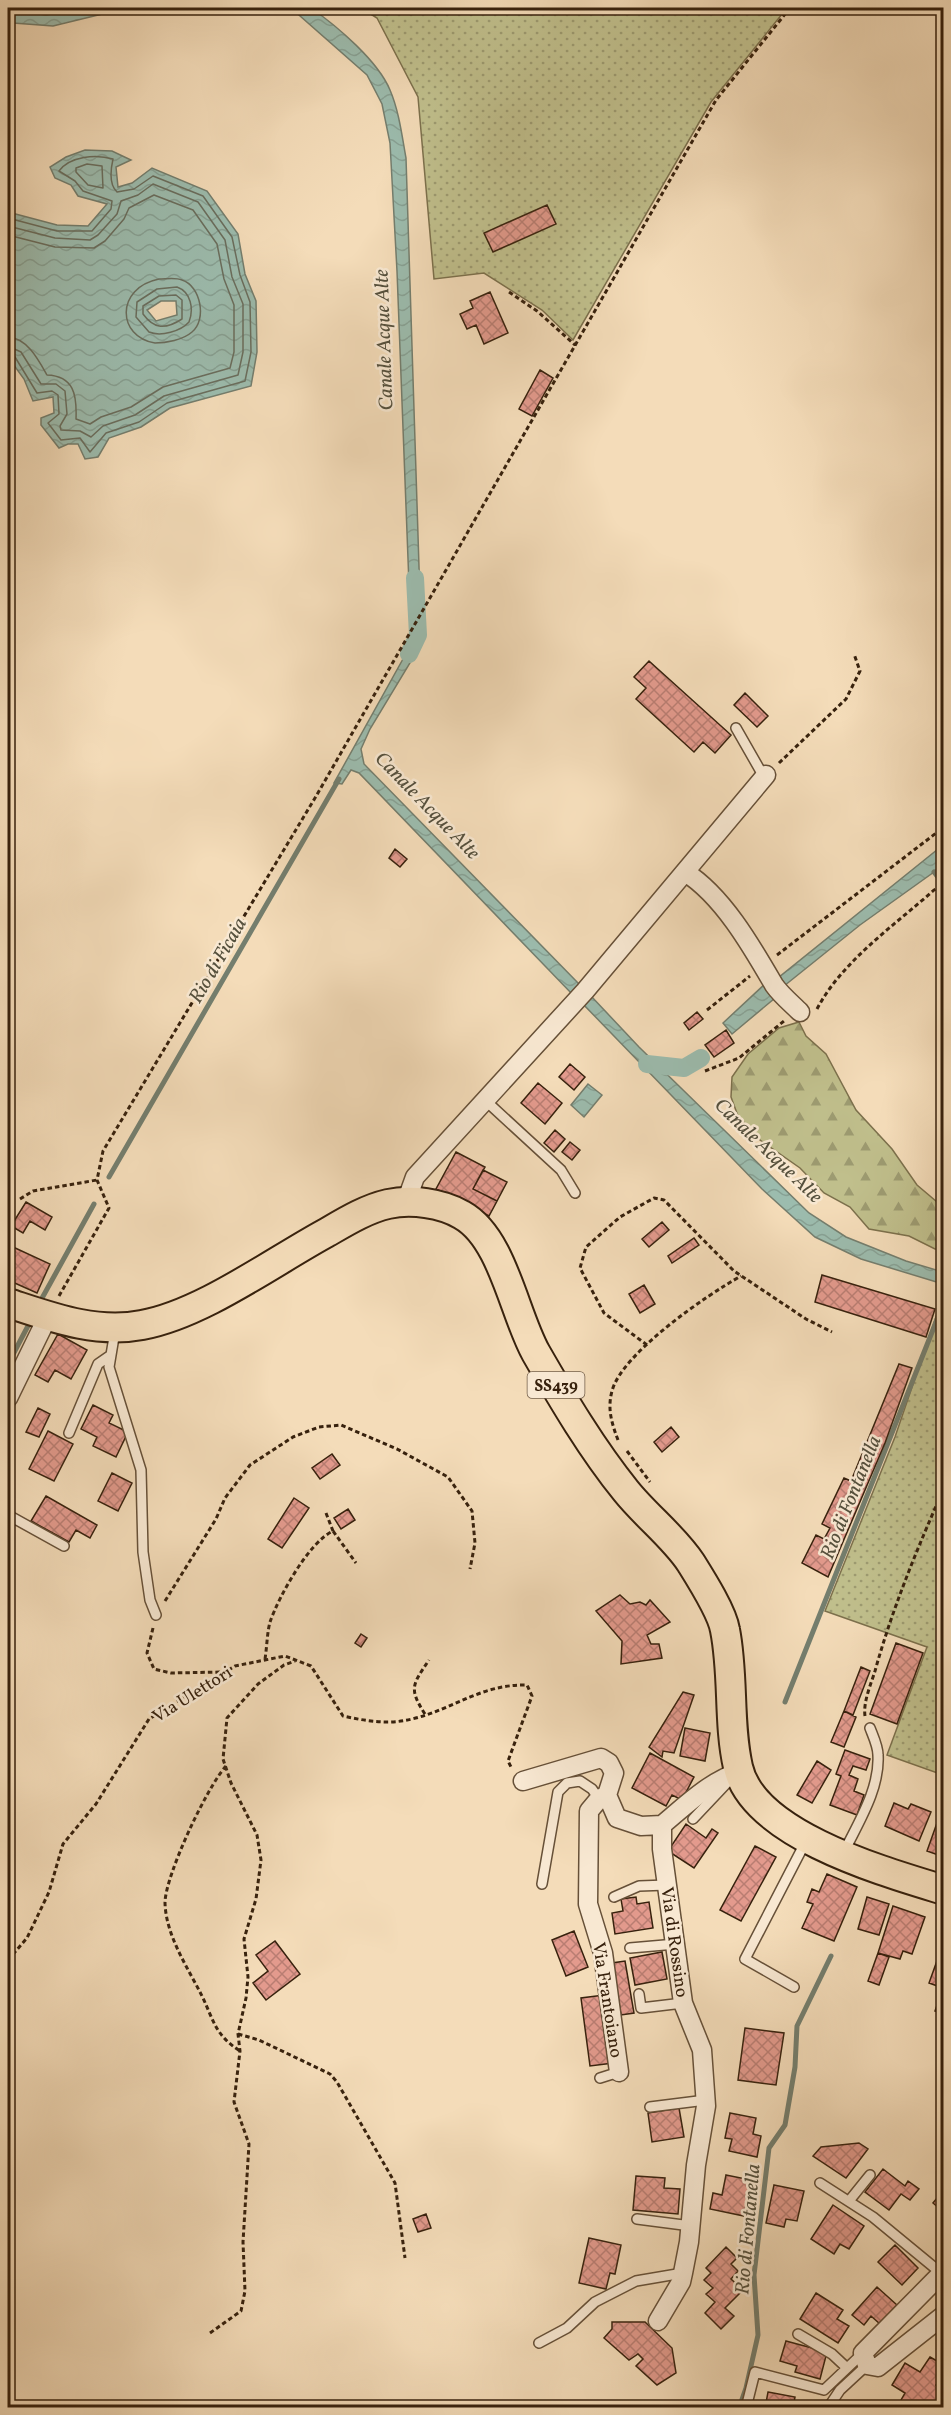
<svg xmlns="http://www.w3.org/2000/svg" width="951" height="2415" viewBox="0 0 951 2415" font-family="Vollkorn,serif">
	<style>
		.grass { fill: url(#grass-dots); stroke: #7c704c; stroke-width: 1.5 }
		.forest { fill: url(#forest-firs); stroke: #7c704c; stroke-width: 1.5 }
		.water { fill: url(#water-waves); stroke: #747e6e; stroke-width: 1.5; fill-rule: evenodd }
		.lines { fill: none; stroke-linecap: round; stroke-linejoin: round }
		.shore { stroke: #6a6e5e; stroke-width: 1.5 }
		.stream { stroke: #747e6e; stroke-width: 5 }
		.canal { stroke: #9cbcae; stroke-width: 18 }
		.building { fill: url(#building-cross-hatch); stroke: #37210d; stroke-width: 1.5 }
		.service-casing { stroke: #665038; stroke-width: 12 }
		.minor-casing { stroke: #665038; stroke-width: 21 }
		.primary-casing { stroke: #37210d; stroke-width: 32 }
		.path { stroke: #37210d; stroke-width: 3; stroke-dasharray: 4.5 3; stroke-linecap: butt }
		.service { stroke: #f8e8d2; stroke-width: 9 }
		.minor { stroke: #f8e8d2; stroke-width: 18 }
		.primary { stroke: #f4dcb9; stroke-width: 28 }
		.labels { text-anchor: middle; stroke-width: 5; stroke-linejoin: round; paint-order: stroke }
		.shield { fill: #f8e8d2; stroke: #715d48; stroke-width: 1.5 }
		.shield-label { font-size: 16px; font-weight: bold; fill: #37210d }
		.street-label { font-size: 18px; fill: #37210d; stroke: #f8e8d2 }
		.water-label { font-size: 20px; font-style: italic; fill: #55503d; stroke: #f8e8d2 }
	</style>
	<defs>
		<pattern id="grass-dots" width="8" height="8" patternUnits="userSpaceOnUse" patternTransform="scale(1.5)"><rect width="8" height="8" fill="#c0bf8c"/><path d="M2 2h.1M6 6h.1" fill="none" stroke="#9d9b71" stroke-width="1.8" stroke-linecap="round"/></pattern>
		<pattern id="forest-firs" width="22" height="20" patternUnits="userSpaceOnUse" patternTransform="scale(1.5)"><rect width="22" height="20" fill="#c0bf8c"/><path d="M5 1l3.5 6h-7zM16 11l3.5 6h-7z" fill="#9d9b71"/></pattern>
		<pattern id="water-waves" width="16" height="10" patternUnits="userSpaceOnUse" patternTransform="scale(1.5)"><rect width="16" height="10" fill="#9cbcae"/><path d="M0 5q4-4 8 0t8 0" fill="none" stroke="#87a194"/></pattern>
		<pattern id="building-cross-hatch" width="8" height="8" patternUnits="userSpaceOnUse" patternTransform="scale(1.5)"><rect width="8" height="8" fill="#e39a8d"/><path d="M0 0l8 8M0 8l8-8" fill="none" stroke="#b97d72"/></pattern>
	</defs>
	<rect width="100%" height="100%" fill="#f4dcb9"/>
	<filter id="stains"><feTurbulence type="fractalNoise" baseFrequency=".00333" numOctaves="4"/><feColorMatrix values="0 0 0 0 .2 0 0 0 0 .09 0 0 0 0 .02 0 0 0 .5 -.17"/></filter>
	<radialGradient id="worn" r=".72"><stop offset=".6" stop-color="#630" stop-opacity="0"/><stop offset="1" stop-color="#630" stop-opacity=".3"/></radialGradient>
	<path class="grass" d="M361,8H787L711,102L573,340L542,310L484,273L434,279L418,97L377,18Z
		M942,1299H944L943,1775L887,1755L927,1647L825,1611L895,1437Z"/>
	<path class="forest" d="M799,1022L806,1036L826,1054L856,1110L892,1149L917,1185L943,1207V1249H935L909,1236L869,1229L850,1207L824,1193L800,1168L760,1140L738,1116L731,1097L732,1077L748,1054L779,1028Z"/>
	<path class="water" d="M86,8H127L53,26L13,23L8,20V10L46,15Z
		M291,8H311C337,26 378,61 390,90C399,111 402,136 406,158L420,598L410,611L397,271L390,143L382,104L367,75Z
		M85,150L112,151L131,160L116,167L118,187L132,183L152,168L207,191L238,234L245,274L256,301L257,352L251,386L170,408L141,427L109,438L98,457L85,459L78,444H68L59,448L41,425V418L54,413L53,397L33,401L24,379L8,357V212L57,225L88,226L107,204L78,196L71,185L55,178L50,167L66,157ZM161,301H176L177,315L156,321L147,310Z
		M423,623L421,641L413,658L370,729L361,749L364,764L580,985L572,994L359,773L351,770L342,784L334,783Z
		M943,845V862L934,872L860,925L784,986L778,978Z
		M766,983L775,998L732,1034L723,1023Z
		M591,996L639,1047L809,1213L846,1237L906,1261L943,1272V1284L861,1259L815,1237L762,1189L582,1003Z
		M588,1084L602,1095L584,1117L571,1105Z"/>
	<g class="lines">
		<path class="shore" d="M87,164L102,166L103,188L88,185L76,172V168Z
			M8,218L57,231H92L111,209L112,201L83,191L75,181L59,171C70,156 96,154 113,159C111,168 108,184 117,192L134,189L153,176L203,196L232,237L240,275L250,302L251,352L245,381L167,403L139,422L106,433L90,452L80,438L61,440L48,423L59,414L58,395L52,391L37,393L15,357L8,354
			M8,226L55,238L90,240L98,235L117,214L121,201L138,195L153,184L198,202L225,240L232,277L243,304V352L238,375L164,396L135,415L103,426L91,437L80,431L61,430L60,426L67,414L65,391L56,384H41L21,352L8,346
			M8,235L55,247L94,248L105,241L124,219L129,208L154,195L193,210L217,244L224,279L234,305V352L230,368L163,387L131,407L101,417L90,424L76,419C77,395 74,376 47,375C38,359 27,338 8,337
			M159,279C166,279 175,277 182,280C201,286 207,320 192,332C183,340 166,343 155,343C117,337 115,288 159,279Z
			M177,287C191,292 194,309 189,322C181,331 161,337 149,332L136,317L137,302L157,289Z
			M176,295L182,300V319C165,330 154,329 143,314V306L159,296Z"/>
		<path class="stream" d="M934,872L941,881
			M109,1177L339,779
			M41,1300L94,1204
			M8,1364L29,1324
			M785,1702L944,1302
			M739,2408L746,2388L758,2335L754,2275L769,2148L785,2125L795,2067L797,2026L831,1956"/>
		<path class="canal" d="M409,654L418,635L415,578
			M647,1064L684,1068L701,1058"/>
	</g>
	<path class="building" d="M547,205L556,224L493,252L484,233Z
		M490,292L508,333L484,344L476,325L467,329L460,314L473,308L470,301Z
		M540,370L553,378L532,416L519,409Z
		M649,661L731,735L715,753L703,742L694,752L636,699L646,688L634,677Z
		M745,693L768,716L757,727L734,705Z
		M395,849L407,859L400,867L389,858Z
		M697,1012L703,1019L689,1030L684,1023Z
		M726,1030L734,1043L714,1057L705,1045Z
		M570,1064L585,1077L574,1090L559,1077Z
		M538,1083L562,1103L545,1124L521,1103Z
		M555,1130L565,1139L554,1152L544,1143Z
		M570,1142L580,1150L572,1160L562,1152Z
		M456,1152L485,1167L473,1189L497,1201L489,1216L436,1189Z
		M483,1170L507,1182L497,1201L473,1189Z
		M26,1202L52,1217L45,1230L30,1221L23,1233L11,1226Z
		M662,1222L669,1230L649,1247L642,1239Z
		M694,1238L699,1245L672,1263L668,1256Z
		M13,1247L50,1264L37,1293L8,1280L11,1270L8,1268V1259Z
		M822,1275L935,1309L926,1337L815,1302Z
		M644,1285L655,1304L640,1313L629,1294Z
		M8,1314L14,1316L8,1331Z
		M58,1334L87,1350L71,1379L55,1370L48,1382L35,1375Z
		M899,1364L912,1368L885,1443L828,1577L802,1563L816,1535L824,1539L830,1528L822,1524L844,1478L851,1481Z
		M93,1405L113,1415L109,1423L128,1432L116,1457L93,1446L97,1437L81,1429Z
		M38,1408L50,1414L39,1437L26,1432Z
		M671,1427L679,1437L662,1452L654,1442Z
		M48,1431L73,1444L54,1481L29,1469Z
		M332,1454L340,1465L320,1479L312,1468Z
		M112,1473L132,1483L118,1511L98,1501Z
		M46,1496L97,1525L90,1538L76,1530L69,1542L31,1521Z
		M294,1498L309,1508L282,1548L268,1539Z
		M348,1509L355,1520L341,1529L334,1518Z
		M620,1595L630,1604L640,1602L646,1605L650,1600L670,1622L647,1635L651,1644H659L662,1658L621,1664L622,1641L596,1611Z
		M361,1634L367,1638L361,1647L355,1643Z
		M896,1643L923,1653L897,1724L870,1714Z
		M861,1667L870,1671L853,1715L844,1711Z
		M683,1692L694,1695L674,1753L663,1751L662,1757L649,1747Z
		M844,1711L856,1717L844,1747L831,1742Z
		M685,1728L710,1733L705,1761L680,1756Z
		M845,1750L870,1759L866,1770L853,1766L849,1775L858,1779L854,1791L864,1795L857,1815L830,1805L841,1776L836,1774Z
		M650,1753L694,1777L682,1800L672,1795L666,1806L632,1788Z
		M817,1761L831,1770L812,1803L797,1795Z
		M894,1803L908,1809L911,1804L931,1812L919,1841L885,1826Z
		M943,1803H944V1817L939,1815Z
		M937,1823L944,1825V1857L927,1851Z
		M686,1824L706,1838L712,1829L718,1833L694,1868L668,1851Z
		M755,1846L776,1857L741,1921L720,1910Z
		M827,1874L857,1887L834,1941L802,1928L813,1904L807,1902L812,1889L819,1892Z
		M636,1897L637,1904L649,1902L653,1928L615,1934L612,1913L623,1911L621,1899Z
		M867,1897L889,1904L879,1935L858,1929Z
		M893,1906L925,1917L912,1954L903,1951L900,1959L878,1953Z
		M574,1931L588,1967L566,1976L552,1940Z
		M275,1941L300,1974L266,2000L253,1983L268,1971L256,1955Z
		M662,1952L667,1979L635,1985L630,1958Z
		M878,1953L889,1957L879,1985L868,1981Z
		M938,1958L944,1960V2014L935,2011L943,1988L929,1983Z
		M625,1961L634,2013L621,2015L612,1963Z
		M604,1995L613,2063L590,2066L581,1998Z
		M745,2028L784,2033L776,2085L738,2080Z
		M679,2108L684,2137L652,2142L648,2113Z
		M730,2113L756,2118L753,2134L761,2136L757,2157L729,2151L732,2139L725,2138Z
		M859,2143L868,2149L846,2178L813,2156L821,2147Z
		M883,2169L905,2186L908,2181L919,2189L910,2200L901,2194L889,2210L865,2192Z
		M726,2175L751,2180L744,2216L710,2209L713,2193L722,2195Z
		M636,2176L665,2178L664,2188L680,2189L678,2214L633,2210Z
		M774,2185L804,2191L797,2221L786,2219L784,2227L766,2223Z
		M943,2191L944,2205L940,2209L933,2203Z
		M833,2205L864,2226L849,2249L840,2244L834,2254L811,2239Z
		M426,2214L431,2228L418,2232L413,2219Z
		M589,2238L621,2245L615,2274L610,2273L606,2289L579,2283Z
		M895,2245L918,2268L902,2285L878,2262Z
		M726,2247L737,2258L731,2264L738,2271L731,2279L743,2290L725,2308L734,2316L721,2329L705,2313L715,2302L706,2294L713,2288L704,2280L711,2273L706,2268Z
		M877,2287L897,2305L880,2324L871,2316L864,2325L852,2315Z
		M816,2293L843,2310L837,2319L849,2326L838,2343L800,2319Z
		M612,2322H645L672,2348L676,2373L657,2385L636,2366L643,2359L638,2354L629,2360L604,2338L612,2329Z
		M786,2341L827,2352L820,2379L795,2372L797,2366L780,2361Z
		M930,2357L944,2365V2373L936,2385L944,2390V2399L938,2408L929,2403L926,2408H913L901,2400L905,2393L892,2385L905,2363L920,2372Z
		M768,2392L795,2397L793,2408H765Z"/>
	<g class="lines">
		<g class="service-casing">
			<path id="service" d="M736,728L764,777
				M486,1101L561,1170L575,1193
				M115,1331L109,1367L141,1470L143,1552L150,1600L156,1615
				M69,1433L98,1364L111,1355
				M8,1515L64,1546
				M693,1819L727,1783
				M844,1852C858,1823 880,1789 878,1755C878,1746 873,1736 870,1728
				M542,1884L558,1792L567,1783L580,1781L592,1789L599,1799
				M614,1897L639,1886L667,1885
				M630,1948L676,1944
				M794,1987L745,1959L806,1841
				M639,1994L641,2008L683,2003
				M600,2078L619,2072
				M650,2107L706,2100
				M820,2183L873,2217L941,2273
				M849,2201L870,2175
				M637,2219L691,2226
				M798,2334L832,2354L847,2368
				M539,2343L567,2328L595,2302L636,2281L683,2273
				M746,2408L755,2372L824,2390L863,2353
				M828,2408L840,2390L867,2365"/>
		</g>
		<g class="minor-casing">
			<path id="minor" d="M685,872C723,896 752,947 774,985C781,995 792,1004 800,1012
				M406,1202L415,1177L585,991L766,775
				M8,1398L48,1316
				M523,1781L601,1758L609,1763L614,1773L607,1795L617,1818L641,1826L662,1825
				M607,1795L599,1799L589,1811L588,1904L603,1953L619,2072
				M944,2271L863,2353L867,2365L878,2367L944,2315
				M658,2321L681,2282L683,2273L689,2242L696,2165L706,2106L702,2050L683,2003L662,1849V1825C686,1805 709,1782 739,1772"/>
		</g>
		<g class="primary-casing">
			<path id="primary" d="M8,1303C51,1317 95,1334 142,1325C202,1314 271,1263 326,1233C345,1222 366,1209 388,1204C411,1199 442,1203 462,1215C503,1238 514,1314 536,1353C563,1400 592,1449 626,1491C646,1516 674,1537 691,1563C701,1579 722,1612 725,1630C734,1675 728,1723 738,1767C753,1835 885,1872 944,1890"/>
		</g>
		<path class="path" d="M509,292L537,311L575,345
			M779,763L846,699L860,671L854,654
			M777,955L944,827
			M817,1009C842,961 895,925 934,890L944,885
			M707,1010L750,976
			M705,1071L739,1058L784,1021
			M20,1199L33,1191L97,1180
			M59,1296L109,1208L97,1180L103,1151L315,798L716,100L790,8
			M647,1345L604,1313L580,1268L586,1247L620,1217L654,1198L664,1200L734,1271L806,1319L832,1332
			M618,1440C612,1424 607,1409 612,1391C622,1353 707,1295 741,1276
			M627,1451L650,1482
			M326,1513L333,1531
			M165,1601L216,1519L225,1498L250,1465L293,1437L319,1427L341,1425L397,1449L448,1477L472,1511L475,1543L470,1569
			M153,1628L147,1653L154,1669L171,1673L224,1672
			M265,1659C267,1647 267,1633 270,1622C279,1596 309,1542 333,1531L356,1563
			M425,1714C408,1688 413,1684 429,1660
			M865,1716C863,1702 871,1684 875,1671C892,1610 915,1554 940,1497
			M226,1766C207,1787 165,1876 165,1903C166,1936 188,1968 202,1996C214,2021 215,2035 240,2051
			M8,1960L27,1938L49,1892L63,1844L96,1804L149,1719L235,1666L285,1656L311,1666L343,1716C366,1721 388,1725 412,1719C454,1709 481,1684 527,1685L532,1696L508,1761L512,1769
			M238,2034L259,2040L330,2074L337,2082L395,2183L405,2258
			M210,2333L241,2311L245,2291L243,2242L249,2144L234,2102L240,2051L238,2034L246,1998L248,1977L244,1939L256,1899L261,1860L257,1835L231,1783L223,1759L227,1718L258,1684L284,1665L295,1661"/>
		<use href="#service" class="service"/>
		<use href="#minor" class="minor"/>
		<use href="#primary" class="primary"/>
	</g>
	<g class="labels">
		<rect class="shield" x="527.5" y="1372" width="57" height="26" rx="4.5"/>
		<g class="shield-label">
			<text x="556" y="1391">SS439</text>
		</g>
		<g class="street-label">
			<text transform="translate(192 1694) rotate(-32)" y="6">Via Ulettori</text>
			<text transform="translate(675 1942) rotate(82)" y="6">Via di Rossino</text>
			<text transform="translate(608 2000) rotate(81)" y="6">Via Frantoiano</text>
		</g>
		<g class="water-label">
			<text transform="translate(383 340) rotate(-92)" y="7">Canale Acque Alte</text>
			<text transform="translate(428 805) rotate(46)" y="7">Canale Acque Alte</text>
			<text transform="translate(217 960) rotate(-60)" y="7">Rio di Ficaia</text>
			<text transform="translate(769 1150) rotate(44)" y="7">Canale Acque Alte</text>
			<text transform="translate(850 1497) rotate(-68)" y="7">Rio di Fontanella</text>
			<text transform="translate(747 2229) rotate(-85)" y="7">Rio di Fontanella</text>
		</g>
	</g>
	<rect width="951" height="2415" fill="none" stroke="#f4dcb9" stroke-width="30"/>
	<rect x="9" y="9" width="933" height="2397" fill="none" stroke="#37210d" stroke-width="3"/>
	<rect x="15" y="15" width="921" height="2385" fill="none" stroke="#37210d" stroke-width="1.5"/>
	<rect width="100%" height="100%" filter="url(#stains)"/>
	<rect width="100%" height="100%" fill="url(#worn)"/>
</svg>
